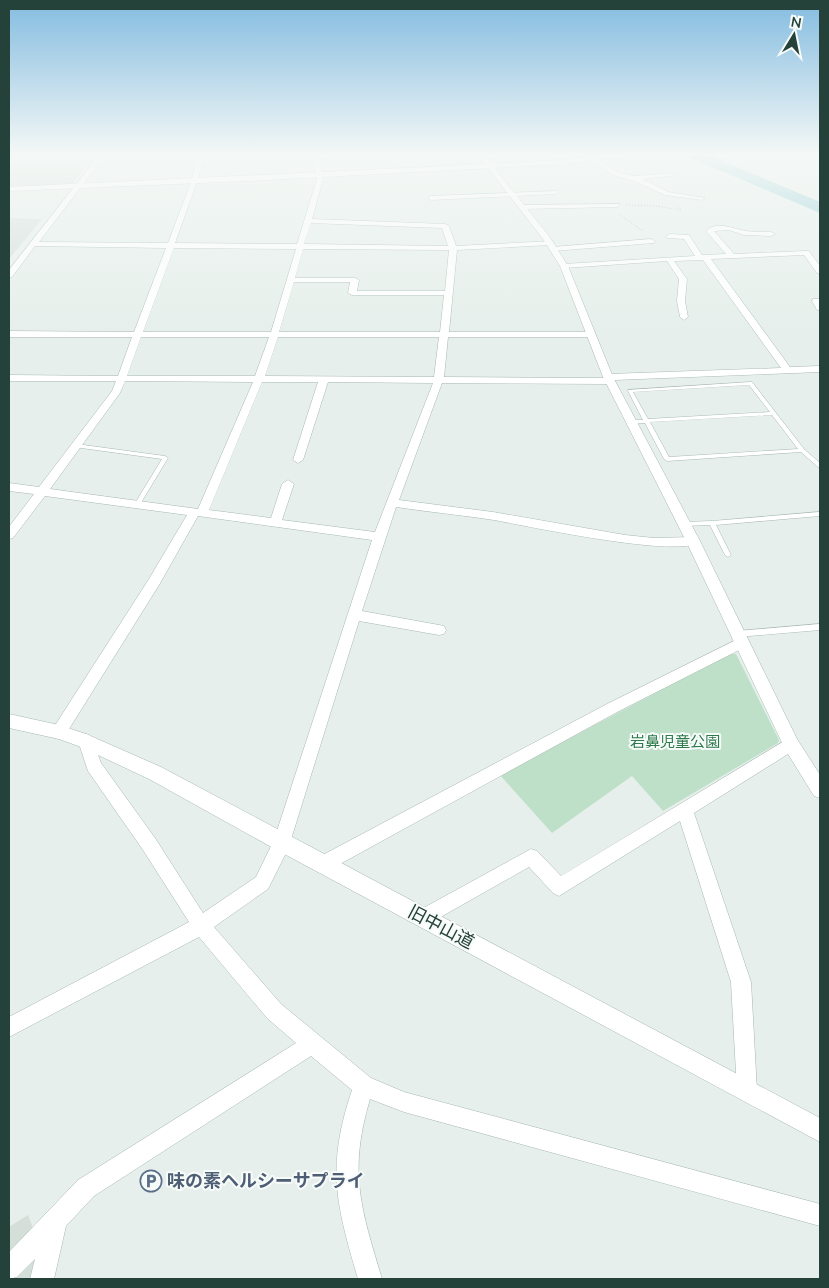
<svg xmlns="http://www.w3.org/2000/svg" width="829" height="1288" viewBox="0 0 829 1288" font-family="'Nunito Sans','Noto Sans JP',sans-serif">
	<style>
		.built { fill: #d4dfda }
		.green { fill: #bfe0c8 }
		.lines { fill: none; stroke-linecap: round; stroke-linejoin: round }
		.river { fill: #8ec9d4; fill-rule: evenodd }
		.service-casing { stroke: #a8b8b2; stroke-width: 1 }
		.minor-casing { stroke: #a8b8b2; stroke-width: 1 }
		.tertiary-casing { stroke: #a8b8b2; stroke-width: 1 }
		.secondary-casing { stroke: #a4bbb3; stroke-width: 1 }
		.path { stroke: #86b3a5; stroke-width: 1; stroke-dasharray: 1 2; stroke-linecap: butt }
		.service { fill: #fff; fill-rule: evenodd }
		.minor { fill: #fff; fill-rule: evenodd }
		.tertiary { fill: #fff; fill-rule: evenodd }
		.secondary { fill: #fff; fill-rule: evenodd }
		.labels { text-anchor: middle; stroke-width: 4; stroke-linejoin: round; paint-order: stroke }
		.park-label { font-size: 15px; fill: #2d7a4b; stroke: #f7fbf9 }
		.near-street-label { font-size: 18px; fill: #24423a; stroke: #f7fbf9 }
		.near-service-label { font-size: 18px; font-weight: bold; fill: #4e5e75; stroke: #f7fbf9; text-anchor: start }
	</style>
	<rect width="100%" height="100%" fill="#e6efeb"/>
	<path class="built" d="M9,155H95L71,185L9,187Z
		M9,218L42,219L9,259Z
		M28,1215L42,1253L35,1279H9V1227Z"/>
	<path class="green" d="M729,654H736L779,740L778,743L663,811L632,776L552,833L500,775Z"/>
	<g class="lines">
		<path class="river" d="M689,155H707L820,202V213L691,158Z"/>
		<g class="service-casing">
			<path id="service" d="M750,382H752L804,449L820,463V468L818,467L801,452L667,461L664,459L645,423L631,424L628,422L631,420H643L628,391V390ZM749,385L770,412L648,419L633,392ZM772,415L798,449L669,457L650,422Z
				M76,444L165,456L168,458L139,506L137,507L134,505L162,459L74,447L73,446Z
				M820,512V516L716,525L731,555L728,557L725,555L710,525L684,526L681,524L684,522L712,521Z
				M820,624V630L737,637L735,636L734,634L735,632L737,631Z"/>
		</g>
		<g class="minor-casing">
			<path id="minor" d="M99,155H105L39,242L168,243L191,182L198,155H204L197,182L175,243L297,244L317,179L313,155H319L323,179L312,219L445,224L449,226L456,246L553,241V245H550L457,250L449,332H591L594,333V337H448L444,377L604,378L605,375L608,374L781,368L703,260L674,261L687,279L685,301L688,317L684,320L680,317L677,301L679,279L667,261L564,268L560,266L564,264L695,256L684,239L667,238L666,236L670,234L689,235L702,255L726,254L706,231C716,220 734,229 746,231C754,232 763,232 771,232L775,234L771,236L744,235L729,230L714,231L734,254L806,251H809L820,266V273H817L804,255L711,259L790,367L820,366V372L614,380L613,383L610,384L442,383L399,500L493,512L625,535L654,538L693,537L699,541C686,560 522,525 494,520C462,515 429,512 396,507L362,611L439,625L444,626L446,630L444,634L439,635L359,621L288,849L268,889L214,927L281,1004L371,1078L404,1092L820,1204V1226L404,1112L370,1099C348,1173 361,1208 382,1279H358C336,1204 326,1167 352,1090L311,1056L94,1196L66,1226L54,1279H30L35,1259L17,1277L9,1279V1252L78,1180L296,1043L267,1018L199,937L9,1037V1017L189,922L143,850L88,771L78,741L81,736L86,734L91,736L101,763L155,838L203,913L256,877L274,840L372,540L198,516L159,585L64,737L59,739L54,737L51,732L54,727L149,579L187,515L45,496L13,538L9,539V527L34,494L9,491V483L39,487L112,391L116,381H9V375L118,376L132,337H9V331L134,332L166,248L35,246L12,277H9V270ZM311,223L442,228L448,246L304,244ZM174,248L296,249L271,332H143ZM303,249L449,250L445,291H357L359,280L355,278H295ZM294,282H350L348,293L352,295H444L440,332H279ZM141,337H269L255,376H127ZM278,337H439L434,377L265,376ZM125,381L253,382L198,509L50,489L120,393ZM262,382H318L293,460L298,463L303,460L328,382L433,383L375,532L282,520L294,484L288,480L282,484L271,518L209,510Z
				M593,157L619,173L634,176L673,173L674,174L671,176L642,179L668,192L705,198L702,200L665,195L632,180L615,176L591,160Z
				M558,191L559,192L556,194L431,200L428,198L431,196Z
				M619,204V206L617,207L523,209L520,207L523,205Z
				M651,239L655,241L654,243L553,251L549,249L553,247Z
				M813,299H820V310H817L812,301Z
				M740,638L745,639L747,643L745,647L617,712L329,870L323,873L317,870L314,864L317,858L607,704Z
				M791,737L796,739L799,744L796,749L694,813L751,982L757,1091L754,1098L747,1101L740,1098L737,1091L731,982L680,821L559,896L553,893L529,867L430,923L424,926L418,923L415,917L418,911L531,849L537,851L561,876Z"/>
		</g>
		<g class="tertiary-casing">
			<path id="tertiary" d="M478,155H484L549,236L568,266L613,377L700,541L797,739L820,775V798L814,796L785,749L686,541L603,377L560,266L543,239Z
				M9,714L59,725L86,734L161,767L820,1118V1142L275,849L149,779L81,747L59,739L9,728Z"/>
		</g>
		<g class="secondary-casing">
			<path id="secondary" d="M610,155H628L625,157L549,165L247,181L9,191V187L549,161Z"/>
		</g>
		<path class="path" d="M709,155L820,203
			M626,205L655,206L681,210L677,205
			M619,214L643,231"/>
		<use href="#service" class="service"/>
		<use href="#minor" class="minor"/>
		<use href="#tertiary" class="tertiary"/>
		<use href="#secondary" class="secondary"/>
	</g>
	<linearGradient id="sky" x2="0" y2="1"><stop stop-color="#84bce0"/><stop offset="0.46" stop-color="#f4f8f6"/><stop offset="1" stop-color="#f4f8f6" stop-opacity="0"/></linearGradient>
	<rect width="829" height="335" fill="url(#sky)"/>
	<defs>
		<g id="parking-ring" transform="scale(1.125)"><circle r="9.5" fill="#f7fbf9" stroke="#5c6f8a" stroke-width="1.5"/><path d="M-3.5-5.5H1a3.5 3.5 0 0 1 0 7H-1V5.5H-3.5ZM-1-3.4V-.6H.8a1.4 1.4 0 0 0 0-2.8Z" fill="#5c6f8a"/></g>
	</defs>
	<g fill-rule="evenodd">
		<use href="#parking-ring" x="151" y="1181"/>
	</g>
	<g class="labels">
		<g class="park-label">
			<text x="675" y="747">岩鼻児童公園</text>
		</g>
		<g class="near-street-label">
			<text transform="translate(441 927) rotate(28)" y="6">旧中山道</text>
		</g>
		<g class="near-service-label">
			<text x="167" y="1187">味の素ヘルシーサプライ</text>
		</g>
	</g>
	<rect width="829" height="1288" fill="none" stroke="#24423a" stroke-width="20"/>
	<g transform="translate(794 35) rotate(10)" stroke="#f7fbf9" stroke-width="4" paint-order="stroke">
	<path d="M0-4L9 19L0 12L-9 19Z" fill="#24423a"/>
	<text y="-8" font-size="14" font-weight="bold" text-anchor="middle" fill="#24423a">N</text>
	</g>
</svg>
